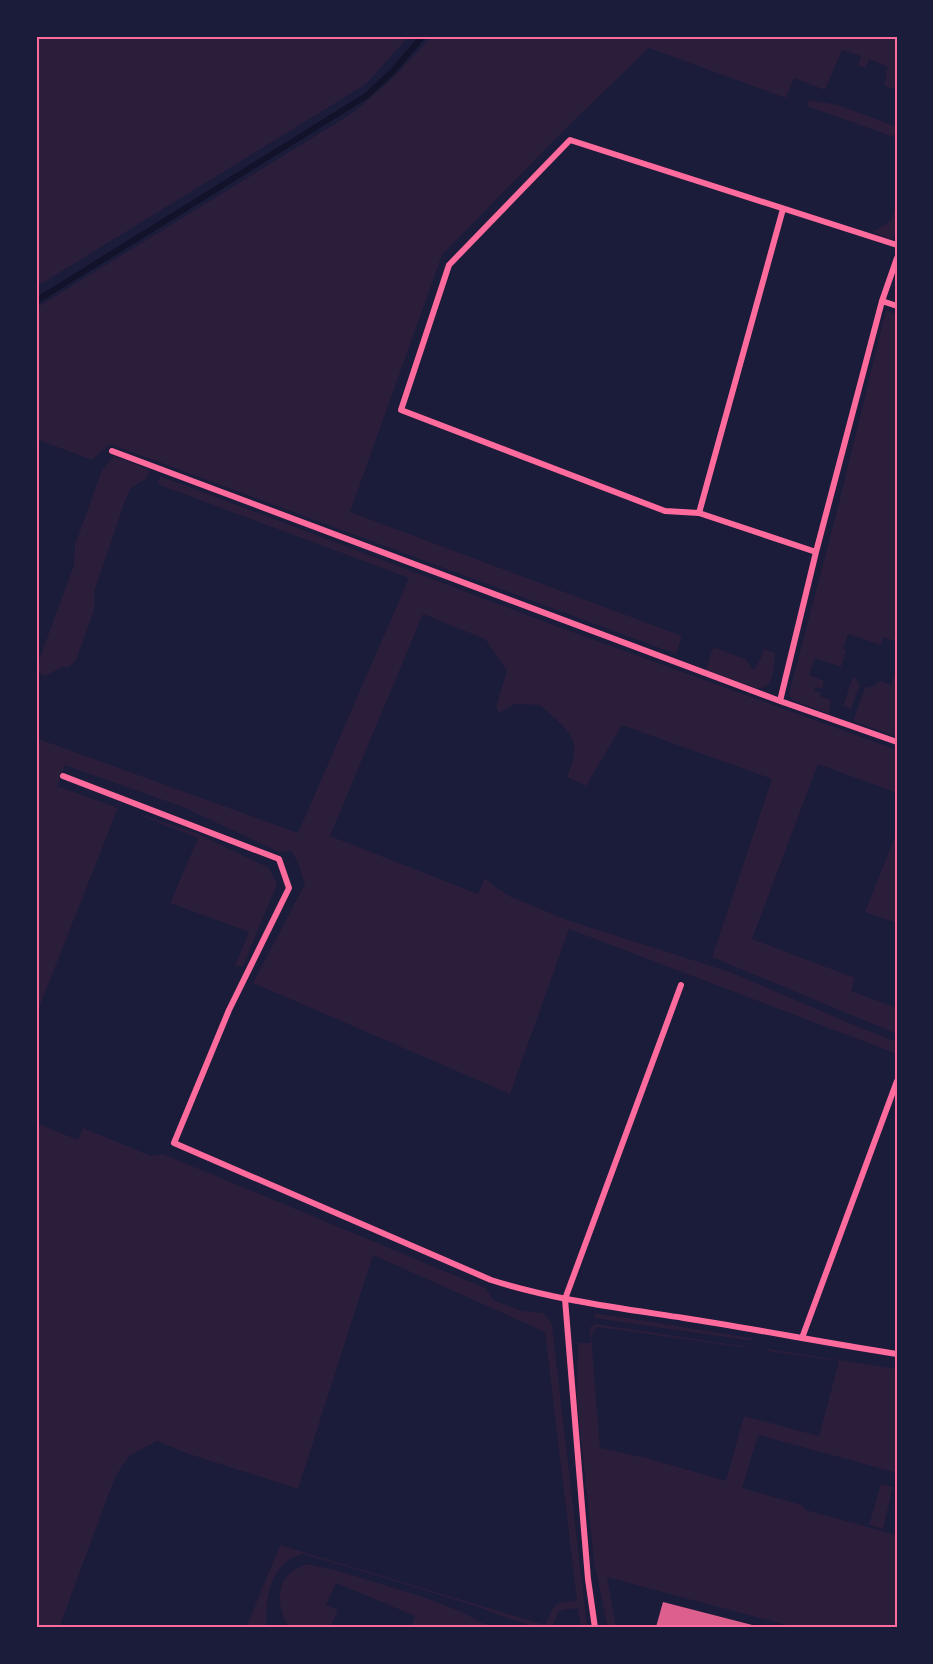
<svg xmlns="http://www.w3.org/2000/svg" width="933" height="1664" viewBox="0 0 933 1664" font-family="'Alegreya Sans',sans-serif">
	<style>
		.green { fill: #2a1e3b }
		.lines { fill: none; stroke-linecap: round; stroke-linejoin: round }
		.stream { stroke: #12122b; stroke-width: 6 }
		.building { fill: #dd5f8e }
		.minor { stroke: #ff6b9d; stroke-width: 6 }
		.neatline { fill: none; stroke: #ff6b9d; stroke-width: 2 }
	</style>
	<rect width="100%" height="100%" fill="#1b1b3a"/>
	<path class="green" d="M36,36H409L366,84L36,287Z
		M432,36H897V80L894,88L891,89L884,85L887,76L885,75L888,67L869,59L866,68L858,65L861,56L842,50L825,90L794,78L786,98L649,48L566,128L442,255L350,512L682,636L676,654L110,444L92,460L36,439V308L354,112L391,80Z
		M809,100L838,105L897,127L894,137L807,106Z
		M897,203V227L893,240L872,232L891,221Z
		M886,310L897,316V642L883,637L881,645L848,634L843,649L846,651L841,667L815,658L809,675L824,681L822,689L815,687L814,690L821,693L820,696L831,700L829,714L792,700L789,694L838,507Z
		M114,456L150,470L146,479L131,488L125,501L94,592L95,600L93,613L76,660L69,667H62L45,676L36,671V668L74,565L75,545L102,470Z
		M160,476L556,626L897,750V793L818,764L752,939L855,978L851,991L897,1008V1034L712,957L772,779L622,725L586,786L567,777C570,768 576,755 574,745C571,729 551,716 540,705L514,704L499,713L496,706L507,671L485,639L423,614L330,836L478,894L485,878L494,886L511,897L570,921L730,972L849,1023L897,1042V1054L569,929L510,1094L253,983L305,884L297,861L291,851L279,852L183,807L65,765L57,786L118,808L36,1015V738L298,833L409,578L157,484Z
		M713,647L745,659L754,670L760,660L764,649L775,653C773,667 775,691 756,688L706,670Z
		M897,668V737L853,721L865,688L874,686L880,681L891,685Z
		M853,677L856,679L860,685L851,709L843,706Z
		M142,815L196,833L269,868L277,884L243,966H235L249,932L170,903L198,838L142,816Z
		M897,832V923L865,912Z
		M36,1123L78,1140L83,1128L151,1156L163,1154L485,1288L493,1300L522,1311L543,1313L550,1321L552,1326L587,1626L581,1627L578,1608L564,1610L558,1612L552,1628C527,1628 504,1616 481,1608C422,1589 362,1571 303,1554C271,1561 264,1600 267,1628H246L280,1545L545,1625C556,1603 551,1603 577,1601L545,1332L373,1255L298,1489L189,1454L157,1441L129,1456L115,1477L59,1628H36Z
		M595,1313L751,1338L753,1341L594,1318Z
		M596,1324L748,1347V1348L597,1327L591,1335L600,1448L647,1458L726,1481L744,1416L819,1436L839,1361L768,1351V1349L897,1369V1473L758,1435L742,1488L802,1505L806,1510L897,1535V1628H797L607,1577L616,1628H608L594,1561L577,1402L578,1343H590V1327Z
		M881,1484L893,1487L883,1529L869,1525Z
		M307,1564L339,1571L423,1597L460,1611L482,1623L499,1628H411L415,1616L336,1583L326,1605L338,1610L330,1628H293C287,1625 284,1620 282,1613C276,1588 282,1573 307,1564Z"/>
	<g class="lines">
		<path class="stream" d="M36,301L366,96L392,72L423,36"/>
	</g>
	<path class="building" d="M663,1602L760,1627V1628H648L649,1625L656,1627Z"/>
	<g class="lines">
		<path class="minor" d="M882,301L897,306
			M112,451L780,701L897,742
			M699,513L783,209
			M816,552L699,513L665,511L401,410L449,265L570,140L897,245
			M780,701L816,552L882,301L897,258
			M63,776L279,859L289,888L229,1010L174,1143L491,1280C554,1300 619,1308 684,1318C755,1329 826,1343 897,1354
			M802,1338L897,1081
			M595,1628L588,1579L565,1299L681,985"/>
	</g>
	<rect width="933" height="1664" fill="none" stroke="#1b1b3a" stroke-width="75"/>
	<rect x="38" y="38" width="858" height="1588" class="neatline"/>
</svg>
